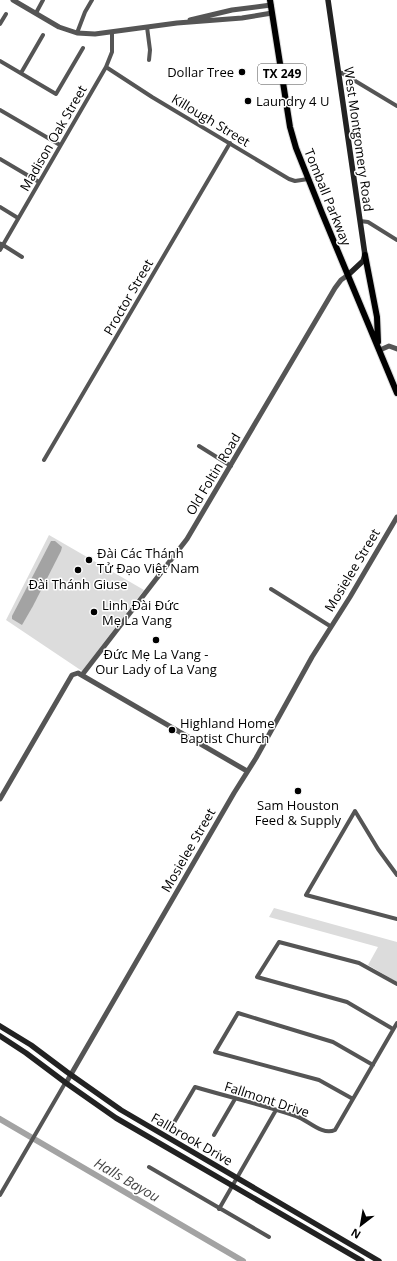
<svg xmlns="http://www.w3.org/2000/svg" width="397" height="1261" viewBox="0 0 397 1261" font-family="'Open Sans',sans-serif">
	<style>
		.green { fill: #dcdcdc }
		.water { fill: #a3a3a3 }
		.lines { fill: none; stroke-linecap: round; stroke-linejoin: round }
		.river { stroke: #a3a3a3; stroke-width: 6 }
		.primary-casing { stroke: #dbdbdb; stroke-width: 8 }
		.minor { stroke: #555; stroke-width: 4 }
		.tertiary { stroke: #555; stroke-width: 5 }
		.secondary { stroke: #222; stroke-width: 5.5 }
		.primary { stroke: #000; stroke-width: 6 }
		.poi-dot { fill: #000; stroke: #fff; stroke-width: 1.5 }
		.labels { text-anchor: middle; stroke-width: 3; stroke-linejoin: round; paint-order: stroke }
		.shield { fill: #fff; stroke: #4c4c4c; stroke-width: 1 }
		.shield-label { font-size: 12px; font-weight: bold; fill: #000 }
		.poi-label { font-size: 13px; fill: #000; stroke: #fff; text-anchor: start }
		.street-label { font-size: 13px; fill: #000; stroke: #fff }
		.water-label { font-size: 14px; font-style: italic; fill: #444; stroke: #fff }
	</style>
	<rect width="100%" height="100%" fill="#fff"/>
	<path class="green" d="M49,535L144,590L82,671L6,620Z
		M274,908L397,942V982L368,965L378,947L269,917Z"/>
	<path class="water" d="M51,541H55L62,547L61,551L33,606L22,625L12,619V616Z"/>
	<g class="lines">
		<path class="river" d="M0,1119L243,1261"/>
		<g class="primary-casing">
			<path id="primary" d="M270,0L290,127L296,148L322,213L397,393
				M365,255L377,317L378,342"/>
		</g>
		<path class="minor" d="M36,13L43,0
			M0,24L6,14
			M147,27L150,50L149,60
			M77,33L85,12L92,0
			M0,61L56,94L83,48
			M106,67L152,97L289,179L295,181L308,179
			M338,72L342,73L397,106
			M21,73L43,35
			M0,110L60,145
			M0,159L39,182
			M0,207L18,218
			M360,221L368,222L397,240
			M3,245L22,257
			M0,250L106,67L112,52V32
			M199,446L231,466
			M44,460L230,143
			M271,589L330,626
			M397,875L378,849L355,811L306,895L397,919
			M393,1029L347,1002L257,977L279,942L359,963L397,984
			M353,1099L319,1080L215,1052L238,1013L333,1042L373,1065
			M172,1126L195,1087C229,1097 263,1105 296,1116C308,1120 322,1136 335,1130L397,1023
			M214,1135L235,1099
			M149,1167L269,1237
			M0,1195L64,1085L66,1083
			M219,1209L276,1110"/>
		<path class="tertiary" d="M13,0L59,27L77,33L95,34L177,23L242,18L272,13
			M190,20L232,10L271,5
			M0,244L3,245
			M380,350L389,346L397,349
			M82,675L187,539L335,288L341,280L348,275
			M0,799L72,675L78,673L247,771
			M66,1083L234,793L256,758L312,657L350,597L397,517"/>
		<path class="secondary" d="M328,0L365,255L363,261L348,275
			M0,1026L31,1045L67,1072L121,1110L379,1261
			M0,1036L26,1053L66,1083L116,1118L362,1261"/>
		<use href="#primary" class="primary"/>
	</g>
	<g class="poi-dot">
		<circle cx="242" cy="72" r="4"/>
		<circle cx="248" cy="101" r="4"/>
		<circle cx="89" cy="560" r="4"/>
		<circle cx="78" cy="570" r="4"/>
		<circle cx="94" cy="612" r="4"/>
		<circle cx="156" cy="640" r="4"/>
		<circle cx="172" cy="730" r="4"/>
		<circle cx="298" cy="791" r="4"/>
	</g>
	<g class="labels">
		<rect class="shield" x="258" y="64" width="48" height="20" rx="3"/>
		<g class="shield-label">
			<text x="282" y="78">TX 249</text>
		</g>
		<g class="poi-label">
			<text x="234" y="77" text-anchor="end">Dollar Tree</text>
			<text x="256" y="106">Laundry 4 U</text>
			<text x="97" y="558">Đài Các Thánh<tspan x="97" dy="15">Tử Đạo Việt Nam</tspan></text>
			<text x="78" y="589" text-anchor="middle">Đài Thánh Giuse</text>
			<text x="102" y="610">Linh Đài Đức<tspan x="102" dy="15">Mẹ La Vang</tspan></text>
			<text x="156" y="659" text-anchor="middle">Đức Mẹ La Vang -<tspan x="156" dy="15">Our Lady of La Vang</tspan></text>
			<text x="180" y="728">Highland Home<tspan x="180" dy="15">Baptist Church</tspan></text>
			<text x="298" y="810" text-anchor="middle">Sam Houston<tspan x="298" dy="15">Feed &amp; Supply</tspan></text>
		</g>
		<g class="street-label">
			<text transform="translate(211 120) rotate(31)" y="5">Killough Street</text>
			<text transform="translate(53 138) rotate(-60)" y="5">Madison Oak Street</text>
			<text transform="translate(359 139) rotate(82)" y="5">West Montgomery Road</text>
			<text transform="translate(328 197) rotate(68)" y="5">Tomball Parkway</text>
			<text transform="translate(128 297) rotate(-60)" y="5">Proctor Street</text>
			<text transform="translate(213 474) rotate(-59)" y="5">Old Foltin Road</text>
			<text transform="translate(352 570) rotate(-59)" y="5">Mosielee Street</text>
			<text transform="translate(188 850) rotate(-60)" y="5">Mosielee Street</text>
			<text transform="translate(267 1099) rotate(18)" y="5">Fallmont Drive</text>
			<text transform="translate(192 1139) rotate(30)" y="5">Fallbrook Drive</text>
		</g>
		<g class="water-label">
			<text transform="translate(127 1180) rotate(30)" y="5">Halls Bayou</text>
		</g>
	</g>
	<g transform="translate(361 1225) rotate(211)" stroke="#ffffff" stroke-width="3" paint-order="stroke">
	<path d="M0-3L7 15L0 10L-7 15Z" fill="#000000"/>
	<text y="-6" font-size="11" font-weight="bold" text-anchor="middle" fill="#000000">N</text>
	</g>
</svg>
